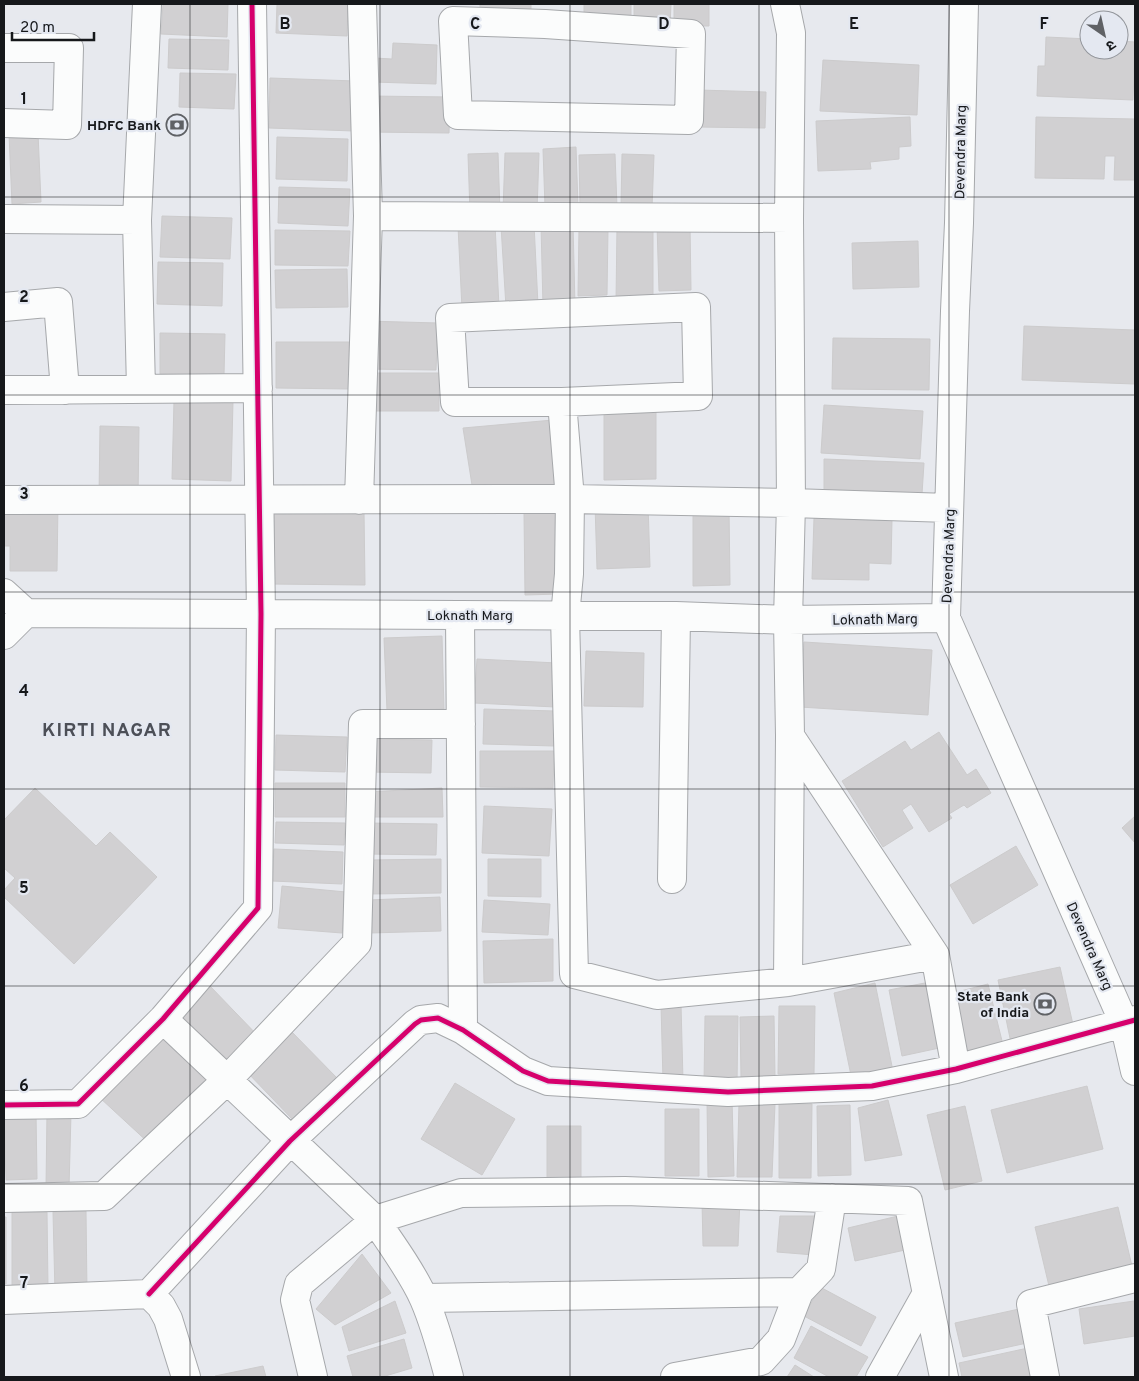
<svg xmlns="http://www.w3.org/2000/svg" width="1139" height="1381" viewBox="0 0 1139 1381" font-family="Overpass,'Noto Sans Devanagari',sans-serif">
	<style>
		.building { fill: #d1d0d2; stroke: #cccbcc }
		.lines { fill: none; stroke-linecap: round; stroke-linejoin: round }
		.minor-casing { stroke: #a6a8ab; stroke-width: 30 }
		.minor { stroke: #fbfcfc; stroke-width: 28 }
		.cycleway-casing { stroke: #e4e8f1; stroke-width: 8 }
		.cycleway { stroke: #d6006c; stroke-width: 5 }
		.grid { fill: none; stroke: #16181b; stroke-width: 1; stroke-opacity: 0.55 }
		.labels { text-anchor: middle; stroke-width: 4.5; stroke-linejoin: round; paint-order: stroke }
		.poi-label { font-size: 14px; font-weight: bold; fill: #16181b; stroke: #e4e8f1; text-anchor: end }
		.street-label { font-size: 14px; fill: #16181b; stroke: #e4e8f1 }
		.district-label { font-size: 19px; font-weight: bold; letter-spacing: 1px; fill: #4c4f57; stroke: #e4e8f1 }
		.grid-label { font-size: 16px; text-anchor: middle; font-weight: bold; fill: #16181b; stroke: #e4e8f1; stroke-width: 4.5; stroke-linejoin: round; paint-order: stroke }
	</style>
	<rect width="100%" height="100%" fill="#e7e9ee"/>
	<path class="building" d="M163,4H228L227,37L161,34Z
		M277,4H348L347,36L276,33Z
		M480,4H531V17L480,16Z
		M584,4H631V23H584Z
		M634,4H671L670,27H634Z
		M674,4H709V26H674Z
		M1046,37L1089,39V50H1119V41L1135,42L1133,100L1037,96L1038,66H1045Z
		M169,39L229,40L228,70L168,68Z
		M393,43L437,45L436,84L373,82L374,58L392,59Z
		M823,60L919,65L917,115L820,111Z
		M180,73L236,74L234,109L179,107Z
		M270,78L355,81L354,131L269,128Z
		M699,90L766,92L765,128L698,127Z
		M369,96L450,97L449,133L368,132Z
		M910,117L911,146L899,147V159L870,162L871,169L818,171L816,121Z
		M1036,117L1135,119V180H1114L1115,156H1105L1104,179L1035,178Z
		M38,133L41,202L12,204L9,134Z
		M277,137L348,139L347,181L276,179Z
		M576,147L578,206L545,207L543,149Z
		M498,153L500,212L470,213L468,154Z
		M505,153H539L537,211H503Z
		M615,154L617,207L580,208L579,155Z
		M622,154L654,155L652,208L621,207Z
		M279,187L350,189L348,226L278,223Z
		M162,216L232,218L230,259L160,257Z
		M573,223L575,306L543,307L541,224Z
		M495,224L499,307L462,309L458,226Z
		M534,224L538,305L506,307L501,226Z
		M657,225H690L691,290L659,291Z
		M617,226H653V302H616Z
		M579,228L608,229L607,295L578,296Z
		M275,230L350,231L348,266L275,265Z
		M918,241L919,287L853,289L852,243Z
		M158,262L223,263L222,306L157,304Z
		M347,269L348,307L276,308L275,270Z
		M366,321L438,323L436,370L365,369Z
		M1024,326L1135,330V384L1022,380Z
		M160,333L225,334L224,375L160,374Z
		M833,338L930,339L929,390L832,389Z
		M276,342H349V389L276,388Z
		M365,373H439V411H365Z
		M174,401H233L231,481L172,479Z
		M824,405L923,411L920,459L821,453Z
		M604,412H656V479L604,480Z
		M553,420L555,491L472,485L463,428Z
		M100,426L139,427L138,498L99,497Z
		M824,459L924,463L922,494L824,492Z
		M4,503H58L57,571H10V546H4Z
		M648,503L650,567L597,569L595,504Z
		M272,508L364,511L365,585L270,584Z
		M729,509L730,585L693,586V510Z
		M524,513H558L559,594L525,595Z
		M814,518L892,519L891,564L869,563V580L812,579Z
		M442,636L444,709L387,711L384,638Z
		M804,642L932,650L928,715L800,707Z
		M586,651L644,653L643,707L584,706Z
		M477,659L557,663L555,707L474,703Z
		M484,709L555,711L554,746L483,744Z
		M939,732L967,775L976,769L991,793L967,808L964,805L949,814L952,818L929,832L911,804L902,810L913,828L883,847L842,781L905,741L911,750Z
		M276,735L347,737L345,772L275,770Z
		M368,739L432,740L431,773L367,772Z
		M480,751H554L553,788L480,787Z
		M275,783H345V817H275Z
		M35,788L96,846L110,832L157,877L74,964L4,897V890L15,878L4,868V820Z
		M442,788L443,817H364L366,792Z
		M484,806L552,809L549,856L482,853Z
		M1135,816V843L1122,828Z
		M276,822L345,823L344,845L275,843Z
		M367,823L437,824L436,855L367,854Z
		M1016,846L1038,885L973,924L950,885Z
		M274,849L343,852L342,884L272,881Z
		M441,859V893L369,894V860Z
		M488,859H541V897L488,896Z
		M282,886L346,892L342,933L278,928Z
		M440,897L441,931L370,933L369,900Z
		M484,900L550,904L548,935L482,932Z
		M553,939V981L484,983L483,941Z
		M1060,967L1074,1029L1011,1043L998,980Z
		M930,982L944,1047L902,1056L889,990Z
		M875,983L894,1076L853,1085L834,993Z
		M988,984L1004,1049L965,1059L949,994Z
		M209,985L261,1039L230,1068L177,1013Z
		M661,1004H681L683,1081H663Z
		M779,1006H815L814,1074H778Z
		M705,1016H738L737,1083H704Z
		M774,1016L775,1076L741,1077L740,1017Z
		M289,1029L337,1078L293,1120L246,1071Z
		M158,1033L210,1081L151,1145L99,1097Z
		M455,1083L515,1119L482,1175L421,1139Z
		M1087,1086L1103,1149L1007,1173L991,1110Z
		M732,1099L734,1176L708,1177L707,1100Z
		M888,1100L902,1155L865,1161L858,1108Z
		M739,1103L775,1104L772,1177H737Z
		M779,1104H812L811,1178H779Z
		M850,1105L851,1175L818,1176L817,1106Z
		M965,1106L982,1181L945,1190L927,1115Z
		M665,1109H699V1176H665Z
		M47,1112L71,1113L69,1188H46Z
		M36,1113L37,1179L6,1180L4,1114Z
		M547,1126H581V1182H547Z
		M740,1200L738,1246H703L702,1201Z
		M1118,1207L1132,1266L1049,1286L1035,1227Z
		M86,1211L87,1292L55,1293L53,1212Z
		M12,1212H47L48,1288H12Z
		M780,1216H817L814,1255L777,1252Z
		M898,1216L905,1250L855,1261L848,1228Z
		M4,1217H6V1284H4Z
		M362,1254L391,1293L335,1325L316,1309Z
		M820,1287L876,1317L861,1346L804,1316Z
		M395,1301L406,1333L349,1351L342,1327Z
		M1134,1301L1135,1336L1084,1344L1079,1309Z
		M1019,1309L1027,1343L963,1357L955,1323Z
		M811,1326L868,1357L856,1377H829L794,1358Z
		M404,1339L412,1368L382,1377H353L347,1356Z
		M1028,1348L1034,1377H962L959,1363Z
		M795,1365L814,1377H787Z
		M263,1366L266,1377H215V1376Z"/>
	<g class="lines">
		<g class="minor-casing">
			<path id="minor" d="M785,4L791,33L789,218L791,503L788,620L790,736L788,982
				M964,4L959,223L955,311L946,618L1124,1023L1135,1071
				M453,21L545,24L691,34L689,120L458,115Z
				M4,48H69L67,125L4,123
				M368,216L789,218
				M4,219L137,220
				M4,307L58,302L65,390
				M696,307L698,396L562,402H455L450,318Z
				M141,389L137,220L147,4
				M4,390L258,388
				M562,402L570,499L569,574L565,616L574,974L657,995L788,982L935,955L956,1069
				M4,500L570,499L791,503L949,508
				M359,500L368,216L362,4
				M4,593L26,613
				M460,615L463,1030
				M4,635L26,613L676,616L788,620L946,618
				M790,736L935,955
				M672,879L676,616
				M163,1019L375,1220C391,1243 413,1274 424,1299C435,1324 442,1351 449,1377
				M4,1105L78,1104L163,1019L258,908L261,614L252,4
				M4,1198L104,1196L227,1080L357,943L363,724H461
				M149,1294L290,1141L415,1024L421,1020L438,1018L463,1030L523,1071L548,1081L728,1092L872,1086L956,1069L1135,1020
				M424,1298L799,1292L821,1269L832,1198
				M4,1300L149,1294L161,1306L168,1319L186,1377
				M313,1377L295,1300L299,1284L375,1220L461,1193L625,1191L908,1201L944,1377
				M675,1377L761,1361L781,1339L799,1292
				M880,1377L927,1293
				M1045,1377L1031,1304L1135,1278"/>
		</g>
		<use href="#minor" class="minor"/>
		<g class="cycleway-casing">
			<path id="cycleway" d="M4,1105L78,1104L163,1019L258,908L261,614L252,4
				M149,1294L290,1141L415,1024L421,1020L438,1018L463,1030L523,1071L548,1081L728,1092L872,1086L956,1069L1135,1020"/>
		</g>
		<use href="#cycleway" class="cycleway"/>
	</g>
	<path class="grid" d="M190,4V1377M380,4V1377M570,4V1377M759,4V1377M949,4V1377M4,197H1135M4,395H1135M4,592H1135M4,789H1135M4,986H1135M4,1184H1135"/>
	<defs>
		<g id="bank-ring" transform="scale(1.125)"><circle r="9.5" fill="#e4e8f1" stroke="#5f6165" stroke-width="1.5"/><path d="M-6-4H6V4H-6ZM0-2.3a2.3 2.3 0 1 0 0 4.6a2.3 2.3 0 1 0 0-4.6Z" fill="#5f6165"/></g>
	</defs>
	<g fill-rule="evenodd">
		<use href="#bank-ring" x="177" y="125"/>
		<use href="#bank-ring" x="1045" y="1004"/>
	</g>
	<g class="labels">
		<g class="poi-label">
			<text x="161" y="130">HDFC Bank</text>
			<text x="1029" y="1001">State Bank<tspan x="1029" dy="16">of India</tspan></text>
		</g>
		<g class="street-label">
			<text transform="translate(960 152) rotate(-89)" y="5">Devendra Marg</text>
			<text transform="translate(948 556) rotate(-88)" y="5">Devendra Marg</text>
			<text x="470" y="620">Loknath Marg</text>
			<text transform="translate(875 619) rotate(-1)" y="5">Loknath Marg</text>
			<text transform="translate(1090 946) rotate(66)" y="5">Devendra Marg</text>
		</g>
		<g class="district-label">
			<text x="107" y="736">KIRTI NAGAR</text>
		</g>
	</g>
	<g class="grid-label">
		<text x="285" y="29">B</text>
		<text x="475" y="29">C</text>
		<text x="664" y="29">D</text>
		<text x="854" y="29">E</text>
		<text x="1044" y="29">F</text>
		<text x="24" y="104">1</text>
		<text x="24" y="302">2</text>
		<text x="24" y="499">3</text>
		<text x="24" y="696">4</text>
		<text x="24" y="893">5</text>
		<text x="24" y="1091">6</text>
		<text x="24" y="1288">7</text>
	</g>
	<rect width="1139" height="1381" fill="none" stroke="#16181b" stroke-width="10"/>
	<g transform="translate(1104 35) rotate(146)"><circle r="24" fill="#e4e8f1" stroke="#92959b"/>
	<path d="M0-4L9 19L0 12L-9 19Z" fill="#5f6165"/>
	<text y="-8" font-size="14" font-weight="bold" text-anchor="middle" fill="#16181b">उ</text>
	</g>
	<path d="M12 32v8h82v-8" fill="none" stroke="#16181b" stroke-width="2.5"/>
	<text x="20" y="32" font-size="15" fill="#16181b" stroke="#e4e8f1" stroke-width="4" paint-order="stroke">20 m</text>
</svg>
